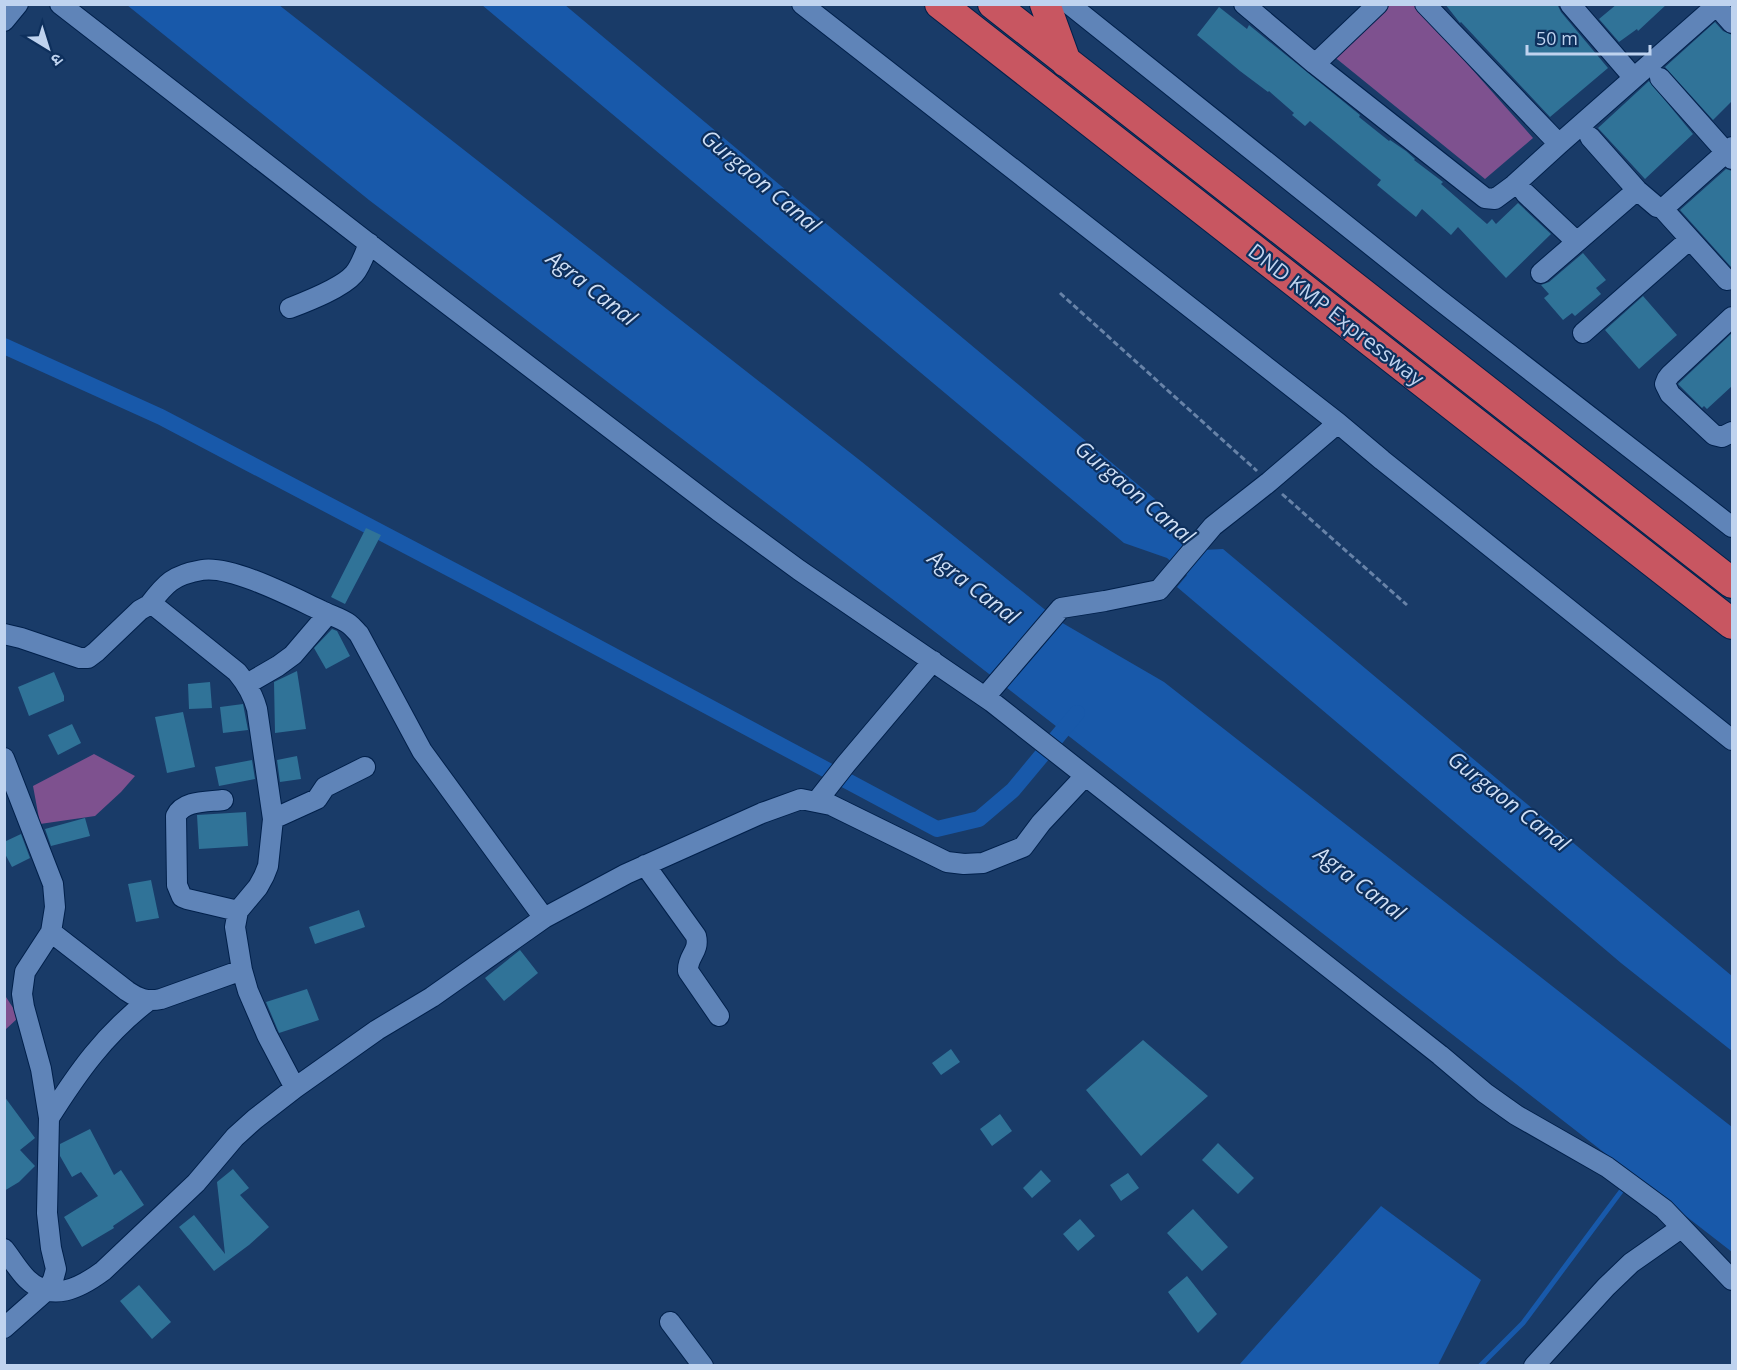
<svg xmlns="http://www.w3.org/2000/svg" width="1737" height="1370" viewBox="0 0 1737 1370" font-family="'Open Sans','Noto Sans Devanagari',sans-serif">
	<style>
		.green { fill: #7e518f }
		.water { fill: #1859aa }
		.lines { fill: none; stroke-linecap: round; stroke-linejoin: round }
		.stream { stroke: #1859aa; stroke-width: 5 }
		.canal { stroke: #1859aa; stroke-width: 16 }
		.building { fill: #307398 }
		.minor-casing { stroke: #00204b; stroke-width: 22 }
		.highway-casing { stroke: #00204b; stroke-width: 32 }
		.path { stroke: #6883a8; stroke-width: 3; stroke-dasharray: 6 3; stroke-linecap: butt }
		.minor { stroke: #5f84b8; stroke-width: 20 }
		.highway { stroke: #c85661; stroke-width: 30 }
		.labels { text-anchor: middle; stroke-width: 4.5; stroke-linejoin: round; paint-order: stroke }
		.street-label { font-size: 21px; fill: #bfd3ef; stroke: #0e305d }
		.water-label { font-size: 22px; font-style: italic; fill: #cfdff5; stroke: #0e305d }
	</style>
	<rect width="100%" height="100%" fill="#193b68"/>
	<path class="green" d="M1386,5H1415L1533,138L1485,179L1332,55Z
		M94,754L135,776L121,792L95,816L40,824L33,786Z
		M4,994L19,1017L5,1030H4Z"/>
	<path class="water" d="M127,5H279L862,462L1059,621L1164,682L1732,1127V1252L908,611L369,200Z
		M482,5H565L1155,499C1171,520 1181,533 1202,550L1223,549L1732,976V1051L1621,963L1177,587L1187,575L1167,558L1124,543Z
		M1381,1206L1481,1280L1438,1365H1239Z"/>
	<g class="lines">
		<path class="stream" d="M1480,1366L1523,1323L1625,1186"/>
		<path class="canal" d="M4,346L161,417L481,585L937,829L979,819L1013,790L1077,713"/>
	</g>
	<path class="building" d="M1445,4H1557L1561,12L1608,68L1550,117L1461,22L1460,23Z
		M1617,4H1667L1638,31L1637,29L1619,42L1599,19Z
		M1219,7L1247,29L1249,25L1360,115L1359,117L1389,141L1390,140L1406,151L1415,159L1414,160L1443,182L1441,184L1487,224L1492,219L1496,224L1518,203L1551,234L1506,278L1458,227L1451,235L1422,209L1416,217L1377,185L1381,180L1310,121L1305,126L1292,115L1294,113L1269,91L1268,92L1240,71L1197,35Z
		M1715,22L1723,31L1732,35V101L1713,120L1665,67Z
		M1649,81L1693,134L1645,179L1598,128Z
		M1726,169L1732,171V268L1680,210Z
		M1583,253L1606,280L1596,288L1601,294L1575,316L1572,313L1563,320L1544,298L1549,294L1541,285L1549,282Z
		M1643,296L1677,335L1639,369L1605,330Z
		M1732,333V386L1707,409L1704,406L1702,408L1678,384Z
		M366,528L381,535L345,604L331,597Z
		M332,629L337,631L350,656L326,669L314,648Z
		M297,671L306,729L275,733L274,682Z
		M54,672L64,696V701L29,716L18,687Z
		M210,682L212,708L189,709L188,684Z
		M243,704L248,730L223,733L220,707Z
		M183,712L195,767L167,773L155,717Z
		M72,724L81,743L58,755L48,735Z
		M297,756L301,779L280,782L277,760Z
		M252,760L255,779L219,786L215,767Z
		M246,812L248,846L199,849L197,815Z
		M85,818L90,836L51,846L45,829Z
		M21,834L30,858L12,867L4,852V842Z
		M151,880L159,918L136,922L128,884Z
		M359,910L365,927L315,944L309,927Z
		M520,950L538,973L504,1001L485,978Z
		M307,989L319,1020L279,1033L266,1002Z
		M1143,1040L1208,1096L1141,1156L1086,1090Z
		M951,1049L960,1062L941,1075L932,1063Z
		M4,1096L35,1138L20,1150L35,1166L19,1182L4,1191Z
		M1000,1114L1012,1131L992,1146L980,1129Z
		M90,1129L114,1175L121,1170L144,1205L113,1226L114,1228L82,1247L64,1217L98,1196L81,1172L72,1177L60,1156V1144Z
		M1218,1143L1254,1178L1238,1194L1202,1160Z
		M233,1169L249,1188L240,1195L269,1227L249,1245L214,1271L179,1227L194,1215L225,1254L217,1182Z
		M1041,1170L1051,1181L1032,1198L1023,1188Z
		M1128,1173L1139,1188L1121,1201L1110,1185Z
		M1193,1209L1228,1247L1202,1271L1167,1233Z
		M1080,1219L1095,1236L1078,1251L1063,1234Z
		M1187,1276L1217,1314L1198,1333L1168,1292Z
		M139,1285L171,1322L152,1339L120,1301Z"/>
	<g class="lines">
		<g class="minor-casing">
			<path id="minor" d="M60,4L412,277L720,512L799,570L992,702L1440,1055L1485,1093L1516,1115L1607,1167L1664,1209L1732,1280
				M802,4L1338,423L1382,460L1732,740
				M1069,4L1437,298L1732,527
				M1244,4L1315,64L1485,198L1495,199L1514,185L1559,144L1718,4
				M1425,4L1559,144
				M1570,4L1634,78
				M1724,14L1732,23
				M4,21L18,4
				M1315,64L1378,4
				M1660,78L1732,159
				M1590,137L1637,190L1657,207L1662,208L1666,206L1732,147
				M1525,193L1577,242
				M1662,208L1727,280
				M1541,273L1637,190
				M290,308C308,301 342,288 354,274C361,266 365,253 369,243
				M1732,317L1670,375L1667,379L1665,384L1670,394L1714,435L1722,437L1732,432
				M1583,333L1690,239
				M149,605C166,583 173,575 202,570C231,565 292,597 320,610C329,615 341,618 349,624C353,627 356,631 359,634L422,751L544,918
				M4,634L21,638L80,658H88L96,652L140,610L149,605L156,607L237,672C247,684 253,694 257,709L273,819L268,866L264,876L258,887L238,911L235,927L242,970L248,991L267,1035L295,1088
				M247,684L278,666L293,655L328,614
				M985,697L1061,608L1105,601L1159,590L1213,526L1269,482L1338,423
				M4,758L53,884L55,907L51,932L25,972L22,994L24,1007L41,1069L49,1118L47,1213L51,1248L56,1269L53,1280L47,1290L4,1328
				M223,800C208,802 183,800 176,816L177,885L182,897L187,899L238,911
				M817,801L846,764L933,661
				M273,819L317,799L325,787L365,767
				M645,865L696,936C700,952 687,956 688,971L719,1016
				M51,932L127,991C139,999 147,1002 161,999L242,970
				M49,1118C78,1072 105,1034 148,1001
				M4,1249C12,1259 18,1270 27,1279C52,1303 80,1288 103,1271L196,1183L235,1137L255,1119L295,1088L377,1030L432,997L544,918L626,874L762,813L801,799L831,805L947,862L964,864L983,863L1023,847L1041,823L1085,776
				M670,1322L703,1366
				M1534,1366L1606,1287L1631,1263L1681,1228"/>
		</g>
		<g class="highway-casing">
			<path id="highway" d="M940,4L1732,624
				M993,4L1732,583
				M1045,4L1066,62"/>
		</g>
		<path class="path" d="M1060,293L1257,471
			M1282,494L1407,605"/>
		<use href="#minor" class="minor"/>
		<use href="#highway" class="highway"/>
	</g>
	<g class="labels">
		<g class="street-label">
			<text transform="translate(1336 315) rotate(38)" y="7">DND KMP Expressway</text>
		</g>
		<g class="water-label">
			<text transform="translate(761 181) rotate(40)" y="8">Gurgaon Canal</text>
			<text transform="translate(592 288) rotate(38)" y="8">Agra Canal</text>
			<text transform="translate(1135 492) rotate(40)" y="8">Gurgaon Canal</text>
			<text transform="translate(974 587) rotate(37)" y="8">Agra Canal</text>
			<text transform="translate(1509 801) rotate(38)" y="8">Gurgaon Canal</text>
			<text transform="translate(1360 883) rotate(37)" y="8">Agra Canal</text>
		</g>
	</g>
	<rect width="1737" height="1370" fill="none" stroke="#bfd3ef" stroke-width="12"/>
	<g transform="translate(48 48) rotate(142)" stroke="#0e305d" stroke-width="4.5" paint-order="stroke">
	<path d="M0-4.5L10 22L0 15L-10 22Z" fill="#bfd3ef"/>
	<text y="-9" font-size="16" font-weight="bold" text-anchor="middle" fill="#bfd3ef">उ</text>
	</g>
	<path d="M1527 45v9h123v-9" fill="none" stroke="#bfd3ef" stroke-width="3"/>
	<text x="1536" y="45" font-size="18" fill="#bfd3ef" stroke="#0e305d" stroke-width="4.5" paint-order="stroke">50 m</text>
</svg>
